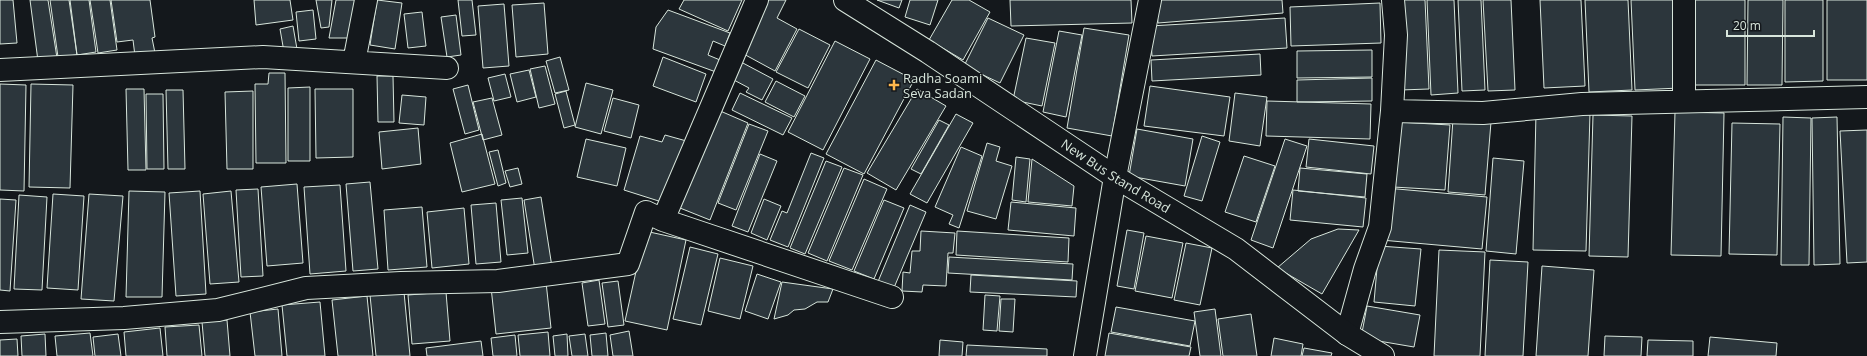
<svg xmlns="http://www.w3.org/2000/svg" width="1867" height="356" viewBox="0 0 1867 356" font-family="'Open Sans',sans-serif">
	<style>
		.building { fill: #2c363c; stroke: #d8e6dc }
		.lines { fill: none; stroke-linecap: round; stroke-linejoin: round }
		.minor-casing { stroke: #d8e6dc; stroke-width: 24 }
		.highway-casing { stroke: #d8e6dc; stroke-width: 24 }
		.minor { stroke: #14181c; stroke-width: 22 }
		.highway { stroke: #14181c; stroke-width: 22 }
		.poi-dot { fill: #ffb74d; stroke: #14181c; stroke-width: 1.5 }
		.labels { text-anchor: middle; stroke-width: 3; stroke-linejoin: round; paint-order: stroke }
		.poi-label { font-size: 13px; fill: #d8e6dc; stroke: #14181c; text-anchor: start }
		.street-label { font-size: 13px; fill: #d8e6dc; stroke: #14181c }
	</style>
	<rect width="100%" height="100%" fill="#14181c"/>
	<path class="building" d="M0,0H13L17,43L0,44Z
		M30,0H48L57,58L38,61Z
		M50,0H69L77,55L58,57Z
		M70,0H89L96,52L77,55Z
		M90,0H110L117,50L98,53Z
		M111,0H150L155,37L152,38L155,53L135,56L133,40L117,42Z
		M254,0H290L293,20L256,25Z
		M316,0H332L329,27L321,28Z
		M336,0H358L349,38H329Z
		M377,0L402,3L395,49L370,45Z
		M458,0H472L476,35L462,36Z
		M684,0H742L728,31L679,9Z
		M768,0H786L777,18L797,29L775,71L740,52Z
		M877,0H902L899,8Z
		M910,0H938L930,25L905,17Z
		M952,0H969L990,12L963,60L929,40Z
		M1010,0H1131L1132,23L1011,26Z
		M1156,0H1282L1283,13L1158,23Z
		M1396,0H1425L1429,89L1400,90Z
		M1427,0H1454L1458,93L1431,95Z
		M1458,0H1481L1485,90L1462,91Z
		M1483,0H1511L1515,90L1488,91Z
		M1540,0H1581L1585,86L1544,88Z
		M1585,0H1628L1632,90L1589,92Z
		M1631,0H1676L1680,88L1635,90Z
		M1686,0H1745V85H1686Z
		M1748,0H1783L1782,85H1747Z
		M1785,0H1823V81L1785,82Z
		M1827,0H1867V80H1827Z
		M544,3L548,54L516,57L512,5Z
		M1380,3L1381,43L1291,46L1290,7Z
		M504,4L509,66L483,68L478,6Z
		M313,10L316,39L299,41L296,12Z
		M668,10L730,33L725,46L713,41L708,55L720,60L716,72L653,49L656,27Z
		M422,12L426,46L408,48L404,14Z
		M456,15L461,55L447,57L441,17Z
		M988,18L1024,35L1000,83L964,66Z
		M1285,18L1287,48L1152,56L1150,26Z
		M293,26L297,49L284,52L280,29Z
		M1084,28L1129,35L1112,136L1067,128Z
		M799,29L830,45L808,88L776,72Z
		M1059,31L1082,35L1066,117L1043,112Z
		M1026,38L1055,43L1042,106L1013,100Z
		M835,41L870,59L823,150L788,132Z
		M1372,50V77L1297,78V51Z
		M1260,54L1261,75L1152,81L1151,60Z
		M560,57L569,90L555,93L546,61Z
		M663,57L706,74L696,102L653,86Z
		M876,60L914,80L864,174L826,154Z
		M741,62L773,79L762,100L746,92L749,88L732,79Z
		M545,66L555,104L539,108L530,69Z
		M529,70L536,97L517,102L510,74Z
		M269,73H285L286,163H256L255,84H268Z
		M505,74L511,97L494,101L488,78Z
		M377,76H393L394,122H378Z
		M1372,78V101L1297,102V80Z
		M776,81L805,96L794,117L765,102Z
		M586,83L613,90L601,134L575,127Z
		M0,84L26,85L24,191L0,190Z
		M31,84L73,85L70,188L29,187Z
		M468,85L479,130L465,134L453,89Z
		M1150,86L1230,97L1224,136L1144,126Z
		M310,87V161H288V88Z
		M126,89H144L146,170H128Z
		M315,89H353V157L316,158Z
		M917,89L946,106L896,190L867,173Z
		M166,90H183L185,169H168Z
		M253,91V169H227L225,92Z
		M566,91L575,125L564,128L555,94Z
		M740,93L792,118L783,135L732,110Z
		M1235,93L1267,97L1260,146L1229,141Z
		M146,94H163L164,169H147Z
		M402,95L426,97L424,125L399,123Z
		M492,98L502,135L483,140L473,102Z
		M613,98L639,105L631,138L604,131Z
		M1267,101L1371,104L1370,139L1266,136Z
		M718,110L748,123L710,220L680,208Z
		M1536,112L1590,113L1586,251L1533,250Z
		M1675,112L1724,113L1721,256L1671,255Z
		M956,114L973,123L927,203L910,194Z
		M1593,115L1632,116L1628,257L1589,256Z
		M1783,117L1811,118L1809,265H1781Z
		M1837,117L1840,264L1814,265L1812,118Z
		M1453,119L1491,122L1485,195L1448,192Z
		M939,120L949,125L921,174L911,169Z
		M1398,122L1450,125L1445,190L1393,187Z
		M1732,123L1780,124L1777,255L1729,254Z
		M749,124L768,131L736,210L718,203Z
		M418,128L421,164L382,169L379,132Z
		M1137,129L1193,139L1185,186L1129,176Z
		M1867,130V262L1847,263L1840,131Z
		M482,134L495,184L462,192L450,143Z
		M665,135L690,142L665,203L624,190L640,136L662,142Z
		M1202,136L1220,142L1202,201L1184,196Z
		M586,139L626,148L617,186L577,177Z
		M1285,139L1307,146L1273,248L1251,240Z
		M1309,139L1374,146L1371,174L1306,167Z
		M987,143L1000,147L996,161L1012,166L996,219L967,211Z
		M961,147L982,156L959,228L949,224L953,215L935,207Z
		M498,150L506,183L498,186L489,152Z
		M811,153L824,158L788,247L770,240L782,211L787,213Z
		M760,154L777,161L748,232L732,226Z
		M1244,156L1275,166L1256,222L1225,212Z
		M1016,157L1030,159L1026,202L1012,200Z
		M1493,158L1524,161L1516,254L1486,251Z
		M1032,159L1074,186L1072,206L1028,202Z
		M826,161L842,167L805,254L790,248Z
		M518,168L522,184L510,187L505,171Z
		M844,168L863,175L827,261L808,253Z
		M1300,168L1367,174L1365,197L1298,191Z
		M864,179L887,189L852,270L829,261Z
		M370,182L378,269L353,271L346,184Z
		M297,184L303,263L267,266L261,187Z
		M340,185L346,271L310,274L304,187Z
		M1386,188L1487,197L1482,249L1381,240Z
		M258,189L263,276L241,277L236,190Z
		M1293,190L1366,198L1363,227L1290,220Z
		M129,191L165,192L162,297H126Z
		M200,191L206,294L176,296L169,193Z
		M231,191L239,282L210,284L203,194Z
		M53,194L84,196L78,290L47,288Z
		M89,194L123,196L114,301L81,299Z
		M19,195L47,197L42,290L14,289Z
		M541,197L552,267L535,270L524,200Z
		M522,198L528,253L507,255L501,200Z
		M0,199L16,200L10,291L0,290Z
		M764,199L781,206L767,240L751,233Z
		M884,200L904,208L874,279L854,271Z
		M1011,202L1076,208L1074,236L1008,230Z
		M496,203L501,262L476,264L471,205Z
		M910,205L926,212L893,290L877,284Z
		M422,207L427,267L388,270L384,210Z
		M464,208L469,264L432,268L427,212Z
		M1338,229L1359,230L1322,294L1277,268L1311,239Z
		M1127,230L1144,233L1134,289L1117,286Z
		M645,231L686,240L667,330L625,321Z
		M921,231L955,233L953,253H948L946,286L923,285L922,292L902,291L903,272L910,273L912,251H920Z
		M957,231L1069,238L1068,262L956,255Z
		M1146,236L1183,243L1172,298L1135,291Z
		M1186,243L1212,248L1200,305L1174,300Z
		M1379,246L1421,249L1415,306L1374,302Z
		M690,247L718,254L701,325L673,319Z
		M1439,250L1485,252L1480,356H1434Z
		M949,257L1073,264L1072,280L948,273Z
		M720,258L753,266L740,319L708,311Z
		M1490,260L1528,262L1523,356H1485Z
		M1542,266L1594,270L1588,356H1536Z
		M757,274L781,282L768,319L745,311Z
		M971,275L1077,281L1076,297L970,292Z
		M599,280L605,324L588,326L582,283Z
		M618,281L624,325L608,327L602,283Z
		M546,282L551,328L496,334L491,287Z
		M782,282L833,289L828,302H817L805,309L794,310L788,315L774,319Z
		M404,292L410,356H376L370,295Z
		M446,292L450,341L412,344L408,295Z
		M985,295L1000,296L997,331L983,330Z
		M367,296L373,356H338L332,300Z
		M1001,299H1015L1013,332L999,331Z
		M320,302L325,356H287L282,305Z
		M1367,306L1420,315L1414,347L1361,338Z
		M1116,307L1195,321L1190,346L1111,332Z
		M278,309L282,356H255L250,312Z
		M1215,309L1221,356H1200L1194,312Z
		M1251,314L1257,356H1223L1218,319Z
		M227,320L230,356H205L202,322Z
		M199,325L202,356H167L165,327Z
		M160,328L163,356H126L124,332Z
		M629,331L633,356H613L610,335Z
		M548,332L550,356H520L518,335Z
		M90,333L93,356H57L55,336Z
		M606,333L608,356H592L590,335Z
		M1109,333L1191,347L1189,356H1105Z
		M45,334L46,356H22L21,336Z
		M118,334L121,356H95L93,337Z
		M567,334L568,356H555L553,336Z
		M585,334L588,356H572L569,336Z
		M515,335L517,356H493L491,338Z
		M1605,336L1642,337L1641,356H1604Z
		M1710,337L1777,343L1776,356H1708Z
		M1274,338L1303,344L1301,356H1271Z
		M17,339L18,356H0V340Z
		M940,340L963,342L962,356H939Z
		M1648,340L1693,341V356H1647Z
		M481,341L483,356H427L426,348Z
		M967,345L1047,349V356H966Z
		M1304,348L1332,353L1331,356H1302Z"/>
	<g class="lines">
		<g class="minor-casing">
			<path id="minor" d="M1684,0V101
				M354,62L366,0
				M0,70L263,57L447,68
				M1392,111L1396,35L1393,0
				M663,220L757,0
				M0,322L124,318L218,310L306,288L401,283L498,281L628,264L646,212L663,220L892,297
				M1347,334L1365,269L1380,227L1392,111L1483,113L1582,104L1867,97
				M1085,356L1115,177L1150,0"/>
		</g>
		<g class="highway-casing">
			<g id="highway">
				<path id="s1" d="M845,0L928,52L1115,177L1236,249L1347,334L1383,356"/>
			</g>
		</g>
		<use href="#minor" class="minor"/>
		<use href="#highway" class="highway"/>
	</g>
	<path class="poi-dot" d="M892 79h4v4h4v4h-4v4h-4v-4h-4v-4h4z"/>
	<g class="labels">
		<g class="poi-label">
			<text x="903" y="83">Radha Soami<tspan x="903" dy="15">Seva Sadan</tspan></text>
		</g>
		<g class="street-label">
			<text dy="5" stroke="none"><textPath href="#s1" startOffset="323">New Bus Stand Road</textPath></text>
		</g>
	</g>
	<path d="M1727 30v6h87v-6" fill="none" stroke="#d8e6dc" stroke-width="2"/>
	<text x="1733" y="30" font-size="12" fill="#d8e6dc" stroke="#14181c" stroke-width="3" paint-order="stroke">20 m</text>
</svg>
